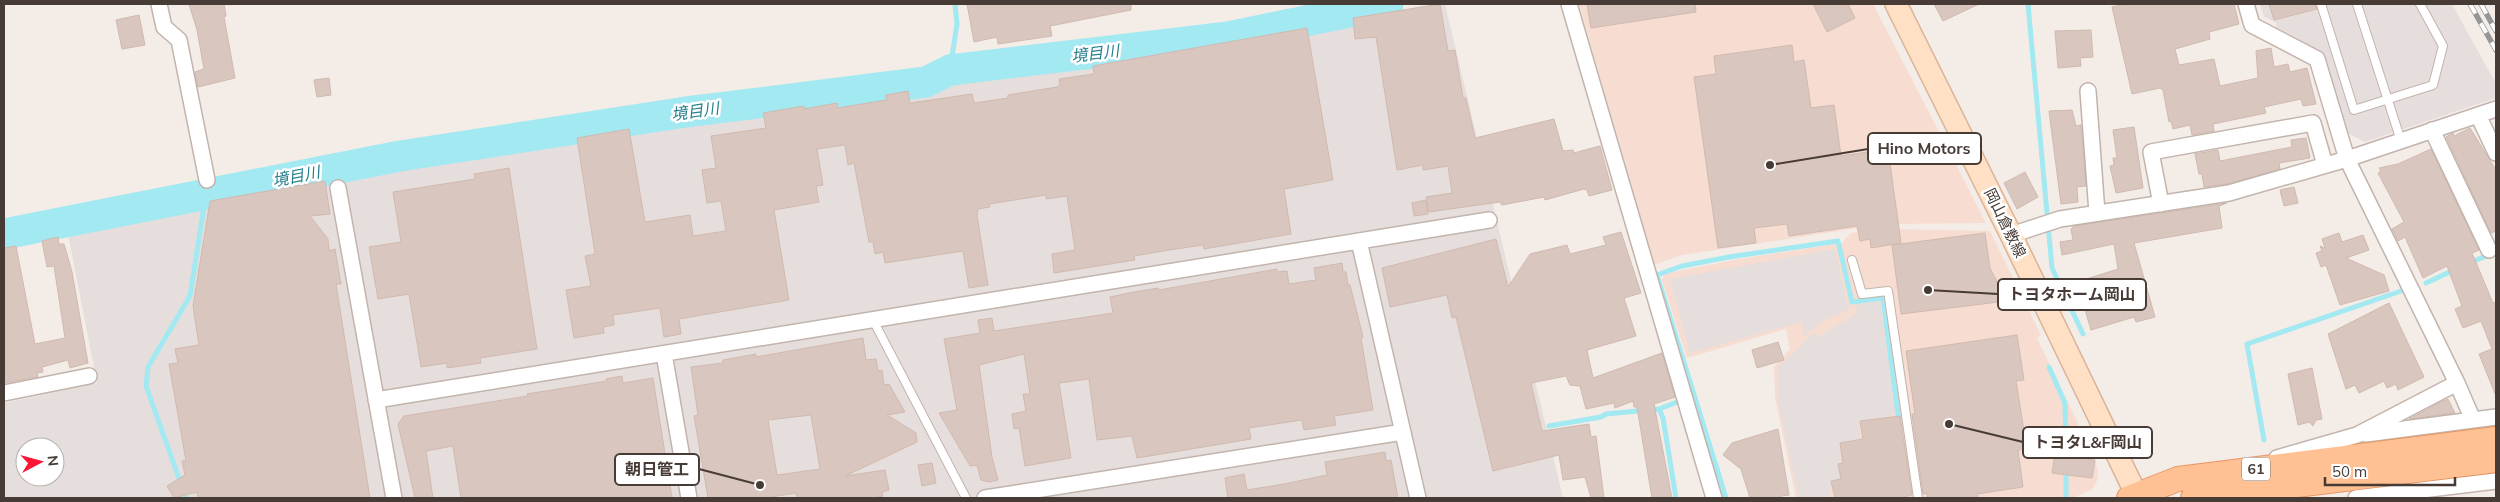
<svg xmlns="http://www.w3.org/2000/svg" width="2500" height="502" viewBox="0 0 2500 502" font-family="Mulish,'Noto Sans JP',sans-serif">
<style>
.commercial{fill:#f6dcd1}
.industrial{fill:#e6dedc;fill-rule:evenodd}
.lines{fill:none;stroke-linecap:round;stroke-linejoin:round}
.stream{stroke:#a2e9f2;stroke-width:5}
.river{stroke:#a2e9f2;stroke-width:31}
.building{fill:#d9c7bf;stroke:#d0b9af;fill-rule:evenodd}
.service-casing{stroke:#c2b4ac;stroke-width:10}
.minor-casing{stroke:#c2b4ac;stroke-width:18}
.secondary-casing{stroke:#d8b398;stroke-width:24}
.primary-casing{stroke:#e69763;stroke-width:26}
.service{stroke:#fff;stroke-width:8}
.minor{stroke:#fff;stroke-width:15}
.secondary{stroke:#ffe0c5;stroke-width:21}
.primary{stroke:#ffc194;stroke-width:24}
.rail-casing{stroke:#969696;stroke-width:5.5}
.rail{stroke:#fff;stroke-width:4;stroke-dasharray:11;stroke-linecap:butt}
.labels{text-anchor:middle;stroke-width:5;stroke-linejoin:round;paint-order:stroke}
.shield{fill:#fff;stroke:#7e7672;stroke-width:1}
.shield-label{font-size:14px;font-weight:bold;fill:#473b36}
.street-label{font-size:15px;fill:#473b36;stroke:#fff}
.water-label{font-size:16px;font-style:italic;fill:#257f8c;stroke:#fff}
.leader{fill:none;stroke:#473b36;stroke-width:2}
.callout-dot{fill:#473b36;stroke:#fff;stroke-width:2}
.callout{fill:#fff;stroke:#473b36;stroke-width:2}
.callout-label{font-size:16px;text-anchor:middle;font-weight:bold;fill:#473b36}
</style>
<rect width="100%" height="100%" fill="#f4ece7"/>
<path class="commercial" d="M1579,4H1873L1986,223L1884,224L1682,255L1654,265Z
M1884,229L1990,231L2041,335L2037,338L2094,457L2098,471L2097,481L2092,489L2073,498H1796L1775,397L1774,367L1790,349L1786,329L1687,358L1662,280L1664,274L1739,259L1842,243L1851,233Z"/>
<path class="industrial" d="M1445,4L1563,498H4V403L97,383L67,229L352,174L677,120L935,88L941,82L958,78L1112,62ZM25,447H55V477H25Z
M2260,4H2452L2496,84V98L2365,142L2345,132L2323,53L2276,27V23L2264,17Z
M1835,249L1849,309L1821,322L1804,336L1802,322L1690,353L1670,279Z
M1881,301L1897,415L1858,421L1868,484L1830,489L1831,498H1799L1777,397L1778,367L1814,333L1818,337L1857,313L1856,305Z"/>
<g class="lines">
<path class="stream" d="M2028,4L2052,268L2083,334
M950,70L957,24L955,4
M2469,263L2496,252
M1652,269L1657,275L1726,498
M1657,275L1682,266L1729,257L1838,241L1852,302L1883,298L1899,421
M2426,283L2454,270
M2049,367L2065,403L2066,460
M1659,409L1663,418L1676,498
M1549,426L1601,417L1606,414L1659,409L1680,401
M2264,440L2247,344L2404,290
M2066,469V498
M186,498L146,386L148,367L190,296L206,194"/>
<path class="river" d="M4,234L400,156L686,112L926,82L950,70L1228,37L1388,4"/>
</g>
<path class="building" d="M189,4H224L226,16L224,17L235,78L198,87L195,72L204,69L197,30Z
M967,4H1131V10L1050,26L1052,36L998,44L997,37L974,42Z
M1440,4L1448,51L1455,50L1463,98H1466L1475,138L1554,119L1563,151L1573,150L1574,153L1600,146L1612,190L1589,196L1587,190L1584,189L1545,200L1544,197L1502,205L1500,202L1429,212L1426,197L1452,193L1448,166L1423,170V165L1397,170L1376,37L1355,39L1353,18Z
M1587,4H1695L1696,12L1591,28Z
M1813,4H1848L1855,18L1827,32Z
M1934,4H1979L1943,21Z
M2125,4H2234L2239,24L2209,32L2210,39L2175,49L2179,65L2214,59L2220,86L2258,78L2256,51L2271,48L2274,67L2288,64L2290,72L2307,68L2316,104L2303,106L2301,99L2264,107L2266,113L2213,124L2214,131L2192,135L2190,125L2173,129L2171,121L2169,122L2163,90L2160,88L2132,94L2112,7Z
M2269,4H2315L2317,9L2274,20Z
M139,15L145,45L122,49L116,20Z
M1307,28L1333,180L1284,189L1291,234L1204,249L1203,245L1169,250L1134,256L1135,260L1054,273L1052,254L1075,250L1067,196L1046,199V195L989,204L990,207L978,209L977,215L988,285L969,288L963,251L885,263L883,252L875,254L873,242H869L854,163L848,165L845,145L817,149L823,185L816,186L819,202L774,210L789,300L679,319L681,334L664,337L660,308L613,315L614,325L603,327L604,333L574,338L566,290L591,286L585,256L595,254L577,138L629,129L645,222L690,215L693,236L726,231L721,201L707,203L702,170L716,168L711,136L766,128L763,113L804,106V109L837,103V108L887,100L886,95L908,91L910,103L972,94L974,103L1008,98V95L1057,87L1060,85L1059,79L1094,74L1093,66Z
M2091,30L2093,57L2080,58L2081,66L2058,68L2055,31Z
M1792,45L1794,62L1804,60L1811,108L1834,105L1841,156L1888,149L1901,243L1871,248L1870,239L1860,241L1857,226L1789,236L1787,224L1754,228L1756,243L1718,248L1694,77L1716,74L1714,56Z
M329,78L331,95L317,97L314,80Z
M2072,110L2076,126L2081,125L2086,186L2077,187L2078,202L2061,204L2049,111Z
M2134,127L2143,188L2116,193L2110,166L2114,165L2113,158H2117L2113,130Z
M2470,128L2496,170V231L2491,233L2446,137L2453,133L2454,136Z
M2306,138L2310,158L2279,163L2280,169L2227,184L2204,187L2202,174H2199L2195,154L2218,150L2220,161L2292,147L2291,140Z
M2431,149L2479,250L2472,253L2493,303L2496,302V396L2479,354L2492,349L2481,321L2463,328L2455,309L2462,306L2447,266L2423,278L2405,237L2398,241L2392,229L2404,222L2378,173L2381,171L2379,168L2398,164Z
M509,168L537,349L480,358L481,363L447,368V363L421,367L409,294L378,299L369,247L401,242L393,192L475,179L474,174Z
M2025,172L2038,197L2017,209L2004,183Z
M325,181L330,214L310,216L328,239L329,251L335,249L341,284H336L370,498H198L197,492L174,498L167,486L185,475L182,461H186L169,364L178,363L175,349L199,345L193,306L210,201Z
M2294,187L2298,203L2284,206L2280,190Z
M1426,200L1428,214L1414,216L1412,203Z
M2227,203L2219,206L2222,228L2134,243L2155,317L2136,322L2134,317L2091,330L2077,282L2118,269L2114,244L2062,255L2060,242L2073,240L2071,229L2074,226Z
M1621,232L1641,293L1624,298L1636,336L1587,350L1593,378L1662,353L1675,397L1654,404L1672,498H1652L1637,407H1634L1633,401L1615,408L1614,403L1586,409L1580,386L1570,385L1566,376L1531,383L1542,431L1589,424L1591,437L1596,436L1604,498H1591L1585,477L1563,480L1559,455L1493,471L1456,317L1452,318L1447,295L1390,307L1382,268L1496,239L1508,287L1530,254L1567,245L1570,254L1606,245L1603,237Z
M1985,233L1990,268L2007,301L1901,314L1892,245Z
M2339,233L2342,242L2363,235L2369,250L2346,258L2384,275L2389,291L2340,305L2326,265L2321,267L2316,253L2322,251L2320,246L2325,248L2322,239Z
M58,237L59,244H64L72,272L88,363L70,368L68,360L42,367L43,372L37,373L38,377L4,383V248L16,246L35,344L65,338L54,266L47,267L42,241Z
M1342,263L1343,272H1346L1348,285H1350L1363,337L1361,338L1373,410L1334,416L1336,425L1304,430L1302,420L1249,428L1251,439L1137,458L1132,436L1097,440L1089,379L1059,383L1071,458L1025,466L1019,428L1014,429L1012,414L1026,411L1023,394H1030L1024,354L979,365L992,457L998,480L989,482L981,480L977,465L970,466L939,413L957,410L944,339L980,333L978,320L992,318L994,331L1113,313L1110,297L1129,293L1158,288L1159,290L1277,269V272L1287,271L1289,284L1316,280L1314,268Z
M2389,303L2424,377L2398,390L2396,384L2387,388L2384,381L2359,393L2355,385L2346,389L2328,334Z
M2017,335L2024,380L2016,381L2026,444L2021,445V450H2018L2023,487L1977,494L1978,498H1927V493L1923,494L1912,414H1915L1906,351Z
M863,338L866,360L876,359L878,371L882,370L884,385L889,384L905,412L887,415L916,433L917,442L845,476L885,470L889,490L882,492L883,496L870,498H797L796,493L765,498H708L694,416L698,415L691,367L723,363V360L756,354V357ZM811,415L820,469L777,475L768,420Z
M1778,342L1784,360L1757,368L1752,350Z
M2312,368L2322,419L2316,420L2313,426L2309,422L2298,425L2288,374Z
M622,376L623,383L653,378L672,498H461L453,446L426,451L433,498H415L398,424L404,416L528,396L527,394L607,381L606,379Z
M2448,399L2455,413L2409,419L2441,402Z
M1900,416L1912,495L1900,498H1835L1831,481L1841,479L1838,464L1843,463L1840,443L1863,439L1860,421Z
M1778,429L1789,495L1781,496V498H1750L1741,469L1723,455L1732,443Z
M1385,452L1386,461L1391,460L1398,498H1228L1225,478L1244,474L1247,490L1284,484L1327,475L1325,462Z
M2055,454L2095,460L2092,478L2052,473Z
M932,463L936,483L922,486L918,465Z"/>
<g class="lines">
<defs>
<path id="service" d="M2321,4L2354,110L2433,85L2443,46L2420,4
M2357,4L2401,141
M1852,260L1862,294L1888,291L1918,498
M873,320L966,498"/>
<path id="minor" d="M159,4L164,27L179,40L207,180
M1569,4L1714,498
M2246,4L2252,25L2317,59L2347,159L2457,383L2473,420
M2088,91L2097,213
M2478,115L2496,153
M2432,130L2489,250
M338,188L394,498
M2161,204L2151,152L2313,123L2325,165
M2011,235L2060,219L2229,193L2347,159L2496,109
M1359,241L1418,498
M664,354L689,498
M4,393L89,376
M376,400L1489,220
M2366,434L2496,417
M2277,458L2357,435L2457,383
M985,498L1403,432
M2356,498L2496,481"/>
<path id="secondary" d="M1896,4L2011,235L2138,498"/>
<path id="primary" d="M2129,498L2178,479L2496,439
M2193,498L2496,460"/>
</defs>
<use href="#service" class="service-casing"/>
<use href="#minor" class="minor-casing"/>
<use href="#secondary" class="secondary-casing"/>
<use href="#primary" class="primary-casing"/>
<use href="#service" class="service"/>
<use href="#minor" class="minor"/>
<use href="#secondary" class="secondary"/>
<use href="#primary" class="primary"/>
<defs>
<path id="rail" d="M2470,4L2496,50
M2481,4L2496,31"/>
</defs>
<use href="#rail" class="rail-casing"/>
<use href="#rail" class="rail"/>
</g>
<g class="labels">
<rect class="shield" x="2242" y="457.5" width="28" height="23" rx="4"/>
<g class="shield-label">
<text x="2256" y="474">61</text>
</g>
<g class="street-label">
<text transform="translate(2005 223) rotate(64)" y="5">岡山倉敷線</text>
</g>
<g class="water-label">
<text transform="translate(1095 53) rotate(-7)" y="6">境目川</text>
<text transform="translate(695 111) rotate(-8)" y="6">境目川</text>
<text transform="translate(296 176) rotate(-11)" y="6">境目川</text>
</g>
</g>
<path class="leader" d="M1770 165L1868 149M1928 290L1998 294M1949 424L2023 442M760 485L699 469"/>
<g class="callout-dot">
<circle cx="1770" cy="165" r="5"/>
<circle cx="1928" cy="290" r="5"/>
<circle cx="1949" cy="424" r="5"/>
<circle cx="760" cy="485" r="5"/>
</g>
<g class="callout">
<rect x="1868" y="133" width="113" height="31" rx="5"/>
<rect x="1998" y="279" width="148" height="31" rx="5"/>
<rect x="2023" y="427" width="129" height="31" rx="5"/>
<rect x="615" y="454" width="84" height="31" rx="5"/>
</g>
<g class="callout-label">
<text x="1924" y="154">Hino Motors</text>
<text x="2072" y="300">トヨタホーム岡山</text>
<text x="2088" y="448">トヨタL&amp;F岡山</text>
<text x="657" y="475">朝日管工</text>
</g>
<rect width="2500" height="502" fill="none" stroke="#473b36" stroke-width="10"/>
<g transform="translate(40 462) rotate(84)"><circle r="24" fill="#ffffff" stroke="#b5b1af"/>
<path d="M0-4L9 19L0 12L-9 19Z" fill="#fe1437"/>
<text y="-8" font-size="14" font-weight="bold" text-anchor="middle" fill="#473b36">N</text>
</g>
<path d="M2325 477v8h130v-8" fill="none" stroke="#473b36" stroke-width="2.5"/>
<text x="2332" y="477" font-size="15" fill="#473b36" stroke="#ffffff" stroke-width="4" paint-order="stroke">50 m</text>
</svg>
